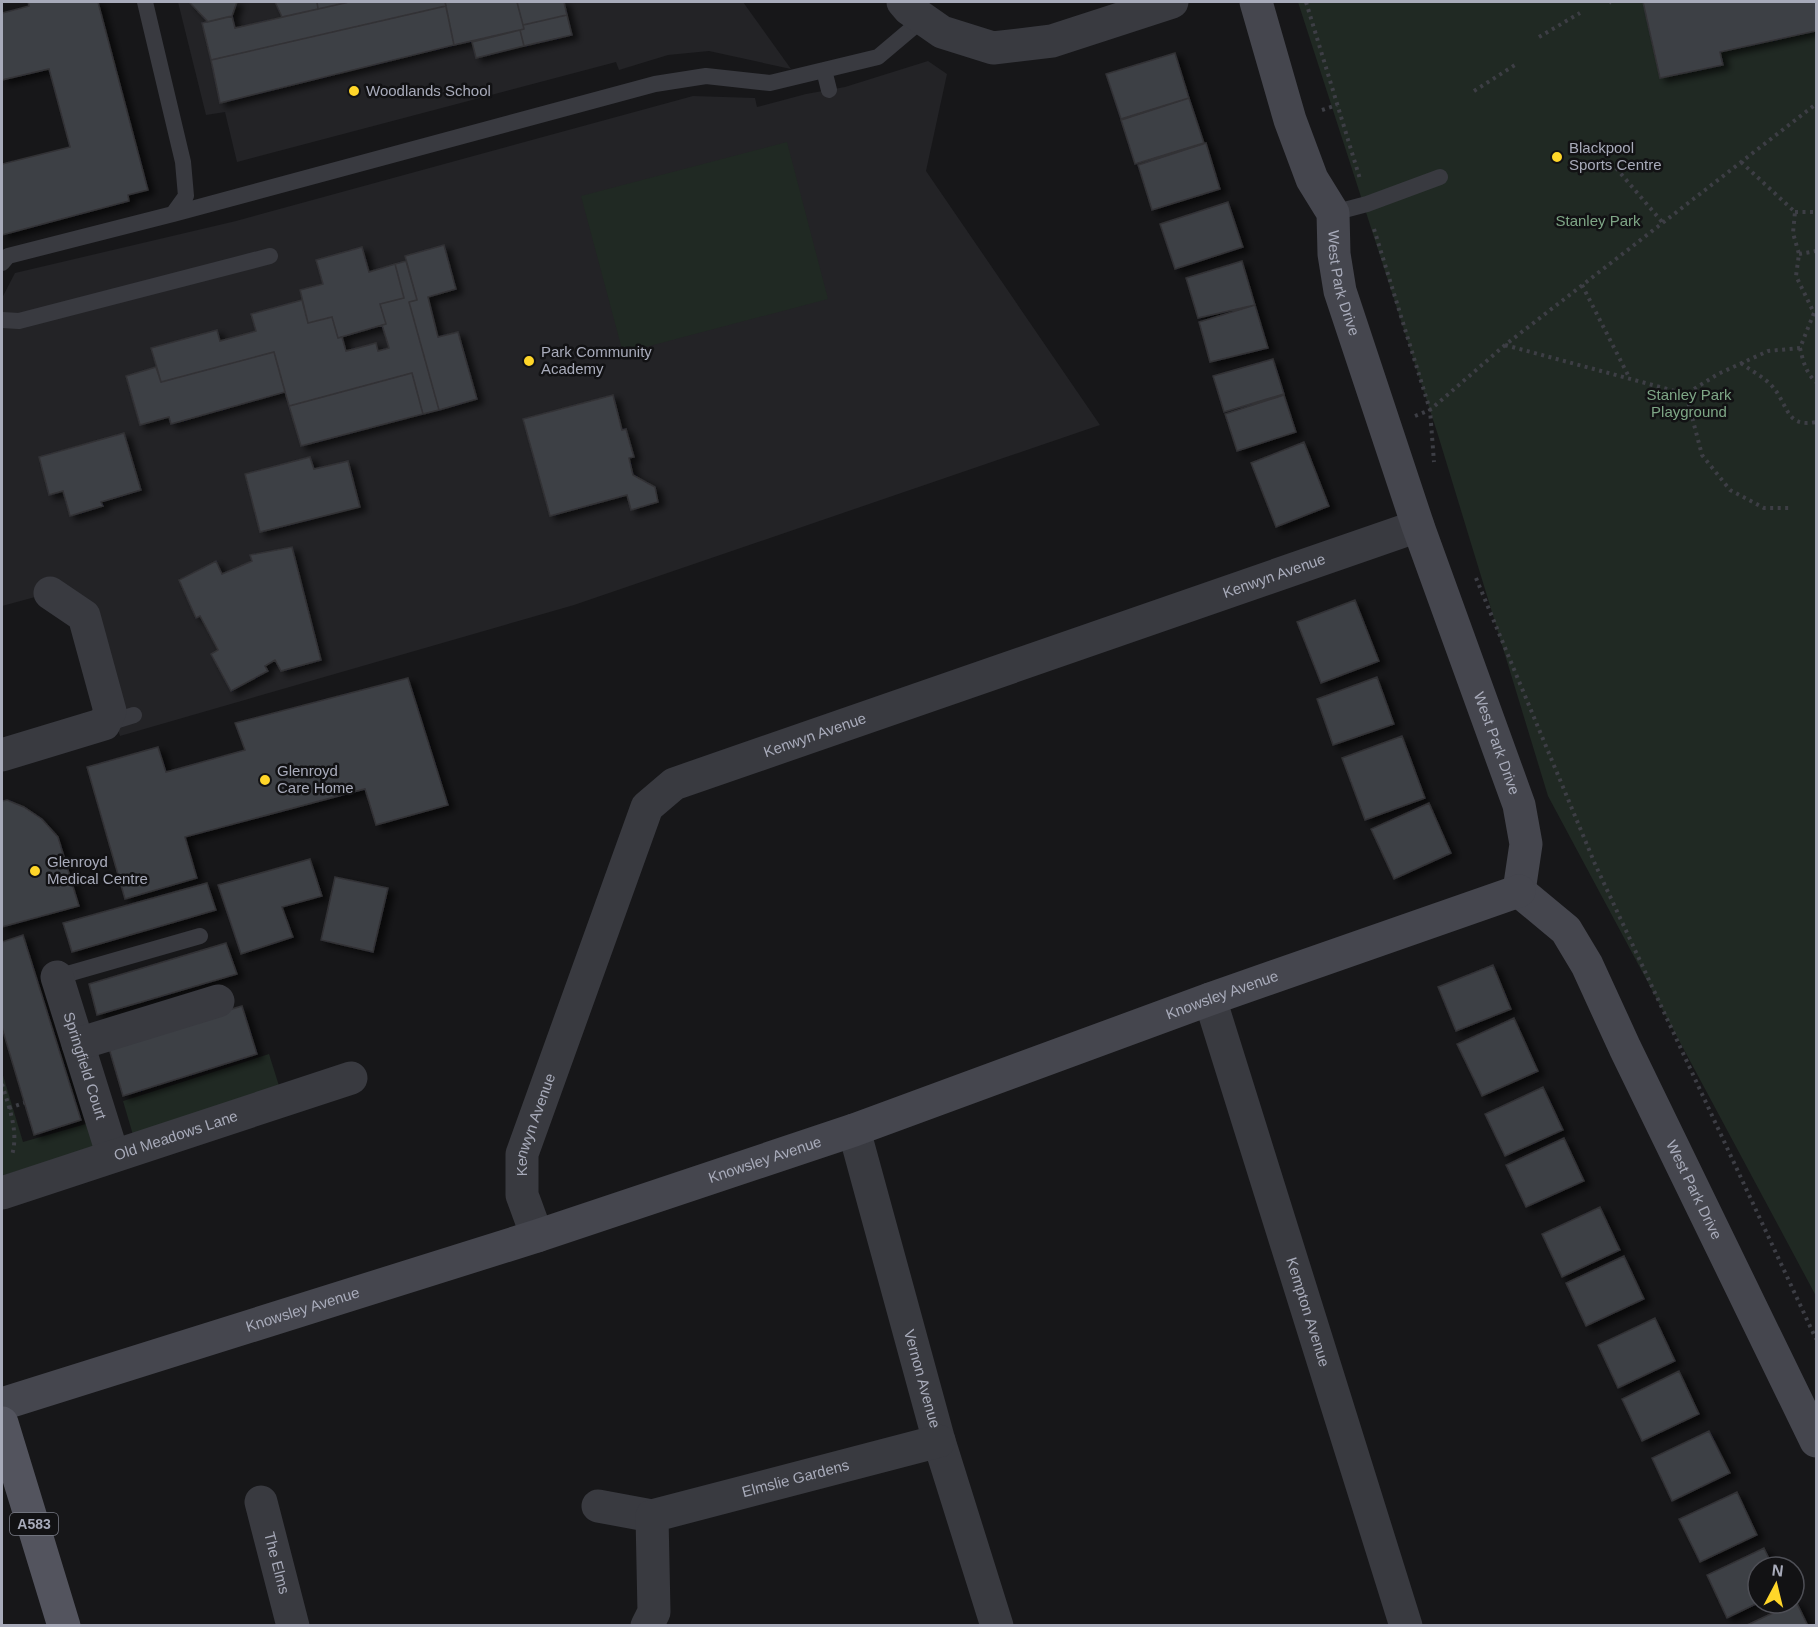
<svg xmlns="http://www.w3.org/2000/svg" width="1818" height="1627" viewBox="0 0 1818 1627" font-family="Arial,sans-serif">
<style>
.built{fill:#232326}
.green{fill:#202923}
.building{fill:#3e3f44;stroke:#313135;stroke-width:1.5;filter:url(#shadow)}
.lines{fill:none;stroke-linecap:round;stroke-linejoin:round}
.path{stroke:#3d3e45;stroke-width:4;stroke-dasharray:3 4.5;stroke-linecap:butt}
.lane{stroke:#393a40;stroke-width:16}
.street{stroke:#393a40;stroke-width:33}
.secondary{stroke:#45464e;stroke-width:33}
.primary{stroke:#53545e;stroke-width:33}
.poi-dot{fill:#ffd629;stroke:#121214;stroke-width:2}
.labels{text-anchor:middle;stroke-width:5;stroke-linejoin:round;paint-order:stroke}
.shield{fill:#121214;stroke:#7b7d88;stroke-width:1.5}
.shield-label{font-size:14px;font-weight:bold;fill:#a8abba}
.poi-label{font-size:15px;fill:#a8abba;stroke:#121214;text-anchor:start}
.park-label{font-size:15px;fill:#7ea686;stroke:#121214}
.street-label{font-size:15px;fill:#a8abba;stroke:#121214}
</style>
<defs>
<filter id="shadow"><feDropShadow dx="6" dy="4" stdDeviation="3" flood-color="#0009"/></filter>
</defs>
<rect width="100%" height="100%" fill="#171719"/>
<path class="built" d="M178,2H743L791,69L709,51L668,55L619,70L616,62L237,162L225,112L206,115Z
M928,61L947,74L926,171L1100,425L574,605L120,736L94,656L50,593L2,606V298L15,273L236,221L693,96L755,98L757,107L806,94L845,87Z"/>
<path class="green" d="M1298,2H1816V1296L1548,796L1438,435Z
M787,142L828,299L623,353L581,196Z
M269,1054L280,1089L133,1135L123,1101Z
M2,1072L23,1142L89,1123L96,1146L2,1176Z"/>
<path class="building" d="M28,2H98L148,190L128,195L129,201L2,235V164L70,147L49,69L2,80V13L29,6Z
M190,2H237L232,16L208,22L190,3Z
M275,2H317L318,9L282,17Z
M317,2H349L318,9Z
M349,2H445L446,6L211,60L202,23L232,16L235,28Z
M445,2H517L524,29L454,45Z
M517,2H564L567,15L523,25Z
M1643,2H1816V31L1720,52L1723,65L1660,78Z
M446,6L454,45L220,103L211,60Z
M567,15L572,35L524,46L520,30L524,29L523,25Z
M520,30L524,46L476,58L472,42Z
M1175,53L1189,98L1121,119L1106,74Z
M1189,98L1204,143L1135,164L1121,120Z
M1206,143L1220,189L1152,210L1138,165Z
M1228,202L1243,247L1175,269L1160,224Z
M444,245L456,289L428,297L438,337L458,332L477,399L439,410L409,302L417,300L405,256Z
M362,247L369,272L395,264L404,298L380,304L386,324L338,338L332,317L308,323L300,290L323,284L316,260Z
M406,261L417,300L409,302L439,410L423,414L412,373L289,406L274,352L161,382L151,348L217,330L220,341L256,331L251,314L302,300L308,323L332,317L338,338L342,337L346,351L376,343L378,351L389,348L382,325L386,324L380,304L404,298L395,264Z
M1242,261L1255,305L1198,318L1186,278Z
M1255,305L1268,348L1210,362L1199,322Z
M274,352L285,392L171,424L169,417L140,425L126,376L156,367L161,382Z
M1273,359L1284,394L1224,412L1213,376Z
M412,373L423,414L301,446L289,406Z
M613,395L622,430L626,429L634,457L629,458L633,475L655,487L658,502L631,510L627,495L550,516L523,419Z
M1284,395L1296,432L1237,451L1225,414Z
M124,433L141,490L101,502L103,506L70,516L63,491L49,495L39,457Z
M1304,442L1329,506L1276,527L1251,463Z
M310,457L314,469L348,461L360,507L260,532L245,474Z
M292,547L321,660L281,671L275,660L265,666L268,671L231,691L211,654L218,650L200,616L196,618L179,580L216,561L222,574L252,561L250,555Z
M1355,600L1379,661L1321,683L1297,622Z
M1377,677L1394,724L1333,745L1317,699Z
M408,678L448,805L376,825L365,789L185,837L197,878L125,899L87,767L158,747L166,772L245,750L235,723Z
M1402,736L1425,798L1365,820L1342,758Z
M7,800L24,807L42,819L58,837L79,906L2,927V801Z
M1429,803L1451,853L1394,879L1371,829Z
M310,859L322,896L282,907L293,937L241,954L218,885Z
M335,877L388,888L373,952L321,940Z
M207,883L216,910L72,952L63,923Z
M23,935L81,1120L34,1135L2,1028V942Z
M226,943L237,974L97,1015L89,984Z
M1493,965L1511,1009L1456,1031L1438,987Z
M242,1006L257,1054L123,1096L108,1045Z
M1514,1018L1538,1071L1482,1096L1457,1044Z
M1543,1087L1563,1130L1505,1156L1485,1114Z
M1564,1138L1584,1181L1526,1207L1506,1165Z
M1600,1207L1620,1250L1562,1277L1542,1234Z
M1624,1256L1644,1299L1586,1326L1566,1283Z
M1655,1318L1675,1361L1618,1388L1598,1345Z
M1679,1371L1699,1414L1642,1441L1622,1399Z
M1709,1431L1730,1473L1672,1501L1652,1458Z
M1737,1492L1757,1535L1700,1562L1679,1519Z
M1764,1548L1773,1567H1758V1603L1727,1618L1707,1575Z
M1796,1601L1808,1626H1745L1794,1603Z"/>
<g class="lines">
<path class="path" d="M1306,2L1360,179
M1609,3L1610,2
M1539,37L1580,13
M1474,91L1515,65
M1322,110L1337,105
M1741,162L1795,212L1793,233L1799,254L1796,276L1814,313L1800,348L1768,351L1718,374L1686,394L1702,455L1730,490L1764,508H1792
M1616,168L1663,223
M1795,212H1816
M1374,229L1430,410L1434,462
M1799,254L1816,251
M1582,285L1629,377
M1505,345L1686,394
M1800,348C1803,361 1806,373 1816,382
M1741,363C1751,371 1764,377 1772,386C1789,405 1785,428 1816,422
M1415,416L1430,410L1505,345L1816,104
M1476,578L1595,864L1816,1339
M2,1084C9,1108 19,1131 12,1155
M9,1108L24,1103"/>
<path class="lane" d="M824,70L829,90
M1333,213L1367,204L1440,177
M173,214L655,84L706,76L770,83L878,57L923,19
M2,263L8,256L173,214L186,196L183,162L145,2
M2,320L19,321L270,256
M105,724L134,715
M57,977L200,936"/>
<g class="street">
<path d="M903,2L909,9L942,32L993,48L1052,41L1172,2"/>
<path d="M2,755L104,724L110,711L84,616L50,593"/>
<path id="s1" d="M57,977L113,1156"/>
<path id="s2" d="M1210,999L1406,1626"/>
<path d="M78,1044L218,1001"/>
<path id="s3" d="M854,1130L939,1441L997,1626"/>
<path id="s4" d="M2,1193L351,1078"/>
<path id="s5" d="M537,1236L522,1195V1154L647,807L674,784L1418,526"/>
<path id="s6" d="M261,1502L293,1626"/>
<path d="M598,1506L652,1516"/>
<path id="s7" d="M647,1626L654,1612L652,1516L939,1441"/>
</g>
<g class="secondary">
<path id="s8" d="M1256,2L1290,120L1312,179L1333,213L1334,254L1340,291L1418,526L1519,805L1526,844L1519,891"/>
<path id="s9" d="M1519,891L1566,930L1587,965L1625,1048L1816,1441"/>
<path id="s10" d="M2,1404L537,1236L854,1130L1210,999L1519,891"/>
</g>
<path class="primary" d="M2,1423L64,1626"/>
</g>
<g class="poi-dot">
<circle cx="354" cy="91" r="6"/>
<circle cx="1557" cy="157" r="6"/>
<circle cx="529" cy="361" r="6"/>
<circle cx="265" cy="780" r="6"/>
<circle cx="35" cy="871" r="6"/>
</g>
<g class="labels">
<rect class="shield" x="10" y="1513" width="48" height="22" rx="4.5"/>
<g class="shield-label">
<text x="34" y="1529">A583</text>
</g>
<g class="poi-label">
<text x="366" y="96">Woodlands School</text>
<text x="1569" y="153">Blackpool<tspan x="1569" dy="17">Sports Centre</tspan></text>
<text x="541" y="357">Park Community<tspan x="541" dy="17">Academy</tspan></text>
<text x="277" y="776">Glenroyd<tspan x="277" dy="17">Care Home</tspan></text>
<text x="47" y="867">Glenroyd<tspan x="47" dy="17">Medical Centre</tspan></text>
</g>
<g class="park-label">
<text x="1598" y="226">Stanley Park</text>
<text x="1689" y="400">Stanley Park<tspan x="1689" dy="17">Playground</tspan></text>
</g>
<g class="street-label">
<text dy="5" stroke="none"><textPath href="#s8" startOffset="297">West Park Drive</textPath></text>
<text dy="5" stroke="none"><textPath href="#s5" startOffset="1124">Kenwyn Avenue</textPath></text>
<text dy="5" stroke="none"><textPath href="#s5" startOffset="638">Kenwyn Avenue</textPath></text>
<text dy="5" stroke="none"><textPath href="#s8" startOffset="783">West Park Drive</textPath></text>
<text dy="5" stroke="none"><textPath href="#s10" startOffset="1287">Knowsley Avenue</textPath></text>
<text dy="5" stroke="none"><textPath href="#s1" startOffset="93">Springfield Court</textPath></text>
<text dy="5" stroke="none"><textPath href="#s5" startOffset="116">Kenwyn Avenue</textPath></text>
<text dy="5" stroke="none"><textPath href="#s4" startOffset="183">Old Meadows Lane</textPath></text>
<text dy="5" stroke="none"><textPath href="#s10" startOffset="801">Knowsley Avenue</textPath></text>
<text dy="5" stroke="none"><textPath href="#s9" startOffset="351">West Park Drive</textPath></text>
<text dy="5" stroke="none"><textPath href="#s10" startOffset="315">Knowsley Avenue</textPath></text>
<text dy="5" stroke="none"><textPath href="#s2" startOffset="328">Kempton Avenue</textPath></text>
<text dy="5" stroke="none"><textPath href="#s3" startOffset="258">Vernon Avenue</textPath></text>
<text dy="5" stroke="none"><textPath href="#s7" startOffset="260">Elmslie Gardens</textPath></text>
<text dy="5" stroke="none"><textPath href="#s6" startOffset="63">The Elms</textPath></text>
</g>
</g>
<rect width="1818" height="1627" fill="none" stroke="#a8abba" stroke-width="6"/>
<g transform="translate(1776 1585) rotate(7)"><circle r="28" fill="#121214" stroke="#4e4f56" stroke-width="1.5"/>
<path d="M0-4.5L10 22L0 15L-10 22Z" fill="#ffd629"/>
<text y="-9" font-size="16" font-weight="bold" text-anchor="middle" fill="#a8abba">N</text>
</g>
</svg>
